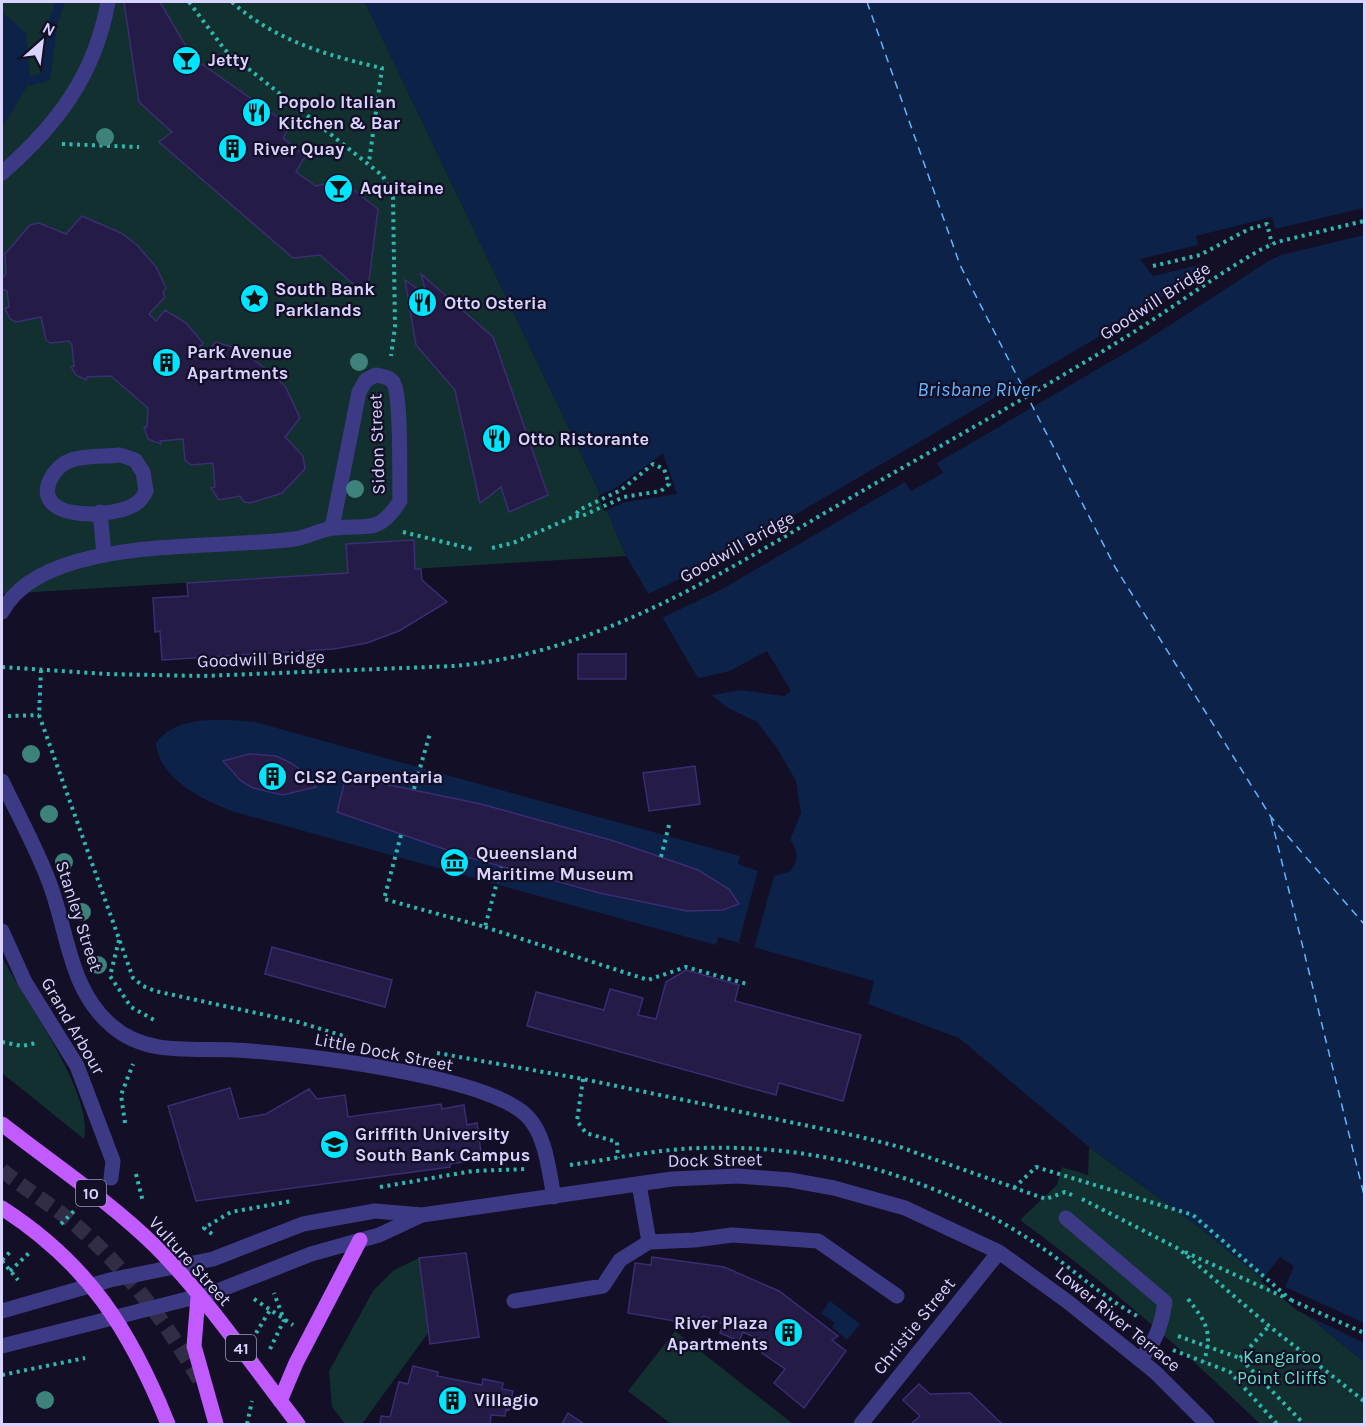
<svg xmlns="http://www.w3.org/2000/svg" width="1366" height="1426" viewBox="0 0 1366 1426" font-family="Karla,sans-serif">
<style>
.green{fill:#12302f}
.water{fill:#0c2248;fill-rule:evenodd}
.pier{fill:#130f26}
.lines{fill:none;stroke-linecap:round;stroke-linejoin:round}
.stream{stroke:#0c2248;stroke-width:9}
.ferry{stroke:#62b6ff;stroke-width:1.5;stroke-dasharray:8 6;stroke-linecap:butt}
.building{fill:#241b47;stroke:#3b2d73;stroke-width:1.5}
.minor-tunnel{stroke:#312d47;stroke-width:15;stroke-dasharray:15 8;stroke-linecap:butt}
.path{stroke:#2fb8b0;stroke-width:4;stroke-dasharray:3 4.5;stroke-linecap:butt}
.minor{stroke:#3d3a85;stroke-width:15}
.major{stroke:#c25bff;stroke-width:15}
.tree{fill:#3d827b}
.labels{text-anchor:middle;stroke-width:4.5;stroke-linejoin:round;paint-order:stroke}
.shield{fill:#130f26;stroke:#9e99be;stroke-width:1.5}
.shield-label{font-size:16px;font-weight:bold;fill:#d9d4ff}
.poi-label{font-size:18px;font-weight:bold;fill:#d9d4ff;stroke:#130f26;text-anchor:start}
.street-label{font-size:18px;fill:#d9d4ff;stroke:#130f26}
.park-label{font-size:18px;fill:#5fe0c0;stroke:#130f26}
.water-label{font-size:20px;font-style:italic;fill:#62b6ff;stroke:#130f26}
</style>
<rect width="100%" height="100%" fill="#130f26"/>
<path class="green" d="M2,2H365L598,489L626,556L2,594Z
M2,957C24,1000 94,1093 84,1139L2,1073Z
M1089,1147L1199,1227L1364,1362V1424H1260C1185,1351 1105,1282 1020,1220L1057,1185L1062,1167L1088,1175Z
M419,1258L428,1333L362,1424H345L332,1407L329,1371L373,1291L394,1270Z
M675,1331L793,1424H671L628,1391Z"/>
<path class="water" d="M365,2H1364V1362L1199,1227L1089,1147L959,1038L868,1004L874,981L718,937L716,945L231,811C202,799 159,779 156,743C177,714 223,719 255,722L740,856L738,864L773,876L789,872C799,862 799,851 790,840L801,813L796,781L777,748L757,722L728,708L705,690L626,556L598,489ZM249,754C275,753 302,765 316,787C279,801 247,793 223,761ZM346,776L481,804L614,841L698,870L729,889L739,903C686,936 402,836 337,812Z
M2,12L26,33L30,81L2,128Z
M830,1301L860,1324L847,1340L832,1327L835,1323L821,1313Z"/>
<path class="pier" d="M1364,208V235L1281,255L1267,262L1144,342L937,463L943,473L911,491L905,482L724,588L660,619L646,595L711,564L1129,319L1204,269L1203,264L1153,276L1140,259L1198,245L1196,236L1272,217L1275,229Z
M663,453L677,494L626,502L604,511L598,496L617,487Z
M767,651L791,691L784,696L741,690L707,696L695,679L730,671Z
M758,870L774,876L754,948L739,942Z
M1280,1257L1294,1266L1285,1287L1364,1323V1343L1298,1311L1261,1281Z"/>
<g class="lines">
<path class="stream" d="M30,81L46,77L53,23L60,2"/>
<path class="ferry" d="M867,2L960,265L1115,567L1271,817L1364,924
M1271,818L1364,1195"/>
</g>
<path class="building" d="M124,2H160L192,57L290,126L283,138L305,156L296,172L316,186L341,180L378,209L367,296L320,255L293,258L159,142L172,132L139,102Z
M82,216L121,233L137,245L156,267L166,288L163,292L165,297L149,314L156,321L165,310L186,323L203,343L194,354L200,359L216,342L232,347L250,356L285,386L300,418L285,437L303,456L305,469L282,493L250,503L244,502L240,496L219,500L211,488L215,487L213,463L191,465L185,460L183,439L160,441L161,444L148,439L144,427H147L148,408L111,376L87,377L86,380L76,375L71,367L74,366L72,345L69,341L50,343L46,340L41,317L16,322L10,319L5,308L9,307L7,291L2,289V278L6,274L5,254L30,225L39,223L66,234Z
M421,274L493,337L548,495L509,512L501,487L480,503L455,390L416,345L405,280L427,296Z
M414,540L415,569H421L422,580L447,602L399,631L367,643L334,649L162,660L160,631L155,632L153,598L188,596L187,583L348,573L346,544Z
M578,654H626V679H578Z
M249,754L276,756L291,763L306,774L316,787L283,795L253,788L241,781L223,761Z
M695,766L700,804L649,811L643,773Z
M346,776L481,804L614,841L698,870L729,889L739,904L723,910L687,911L599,893L467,857L337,812Z
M272,947L392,980L385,1007L265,974Z
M686,970L739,985L735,1001L861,1035L843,1101L779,1083L776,1095L527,1026L536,992L604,1010L610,989L643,998L638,1015L656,1019L666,982Z
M230,1088L239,1119L266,1114L309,1089L317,1099L345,1095L348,1117L441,1104L442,1109L464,1105L467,1125L477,1123L482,1159L450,1164V1167L196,1201L168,1106Z
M466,1253L479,1337L430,1344L419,1258Z
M652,1257L724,1267L779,1291L838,1336L832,1340L846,1351L804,1408L774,1383L785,1369L762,1353L761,1340L743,1332L739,1341L720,1333L723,1324L704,1316L692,1324L628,1313L635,1263L651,1265Z
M413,1366L438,1372L437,1376L482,1385L483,1379L503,1383L502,1389L513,1391L509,1410L506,1409L505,1416L491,1415L490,1424H380L381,1416L390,1417L399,1382L408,1384Z
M919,1384L930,1394L970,1393L1002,1424H911L920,1416L903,1400Z
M568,1413L584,1424H562Z"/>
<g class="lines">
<path class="minor-tunnel" d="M2,1170C26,1190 54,1206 78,1227C128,1271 170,1327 202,1385"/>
<path class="path" d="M189,2L225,50L383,176L393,198L395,327L391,356
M232,2C274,40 328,56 382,68L369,162
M62,144L139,147
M1153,266L1200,255L1249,229L1267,224L1272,244
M403,532L472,549
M492,548L513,543L575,516H582L624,497L661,491L669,484L664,469L653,464L621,490L579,510L575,516
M2,667L105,674L203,676L454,666C595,654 721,574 840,504C939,446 1040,391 1137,330C1178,304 1218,274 1260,250L1277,242L1364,221
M41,670L39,715L133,978L143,986L155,991L298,1022L347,1037
M8,716L39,715
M414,789L430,733
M401,835L384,899L485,927L501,867
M661,857L669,825
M485,927L648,980L686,967L747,984
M119,940L110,976L131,1007L156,1021
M2,1042L22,1046L36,1043
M437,1053L583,1079L857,1136L900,1147L1046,1199L1065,1192L1072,1195
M583,1079L577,1121L586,1133L617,1142L618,1158
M125,1123L121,1095L133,1064
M570,1165C613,1159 658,1149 701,1148C819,1144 933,1176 1032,1241C1069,1265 1100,1296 1139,1317
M136,1174L143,1202
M380,1187L473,1171L527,1169
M1014,1188L1036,1167L1193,1215L1291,1300
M1082,1199L1179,1249L1269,1326L1364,1401
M61,1224L77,1208
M212,1234L204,1228L231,1212L292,1201
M1185,1252L1284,1297
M2,1260L10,1252
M2,1261L18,1280
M10,1271L29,1253
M254,1299L293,1325
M1188,1299C1206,1322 1213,1332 1204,1361
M1291,1300L1364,1333
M256,1333L270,1310
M1178,1336L1240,1358L1304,1424
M270,1349L284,1320L274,1293
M1173,1350L1230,1372L1277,1424
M1240,1358L1269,1326
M2,1375L85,1358
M247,1424L252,1401"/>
<path class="minor" d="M2,173C57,125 95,75 108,2
M120,455L135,460L143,472L146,491C144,495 141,500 138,502C121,518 31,524 50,480C54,472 61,464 69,461C84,455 104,457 120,455Z
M100,512L104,554
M2,612C43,534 217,550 295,539C308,537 321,529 334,528C369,524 378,535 400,501C399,480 402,395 393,382C389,377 382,376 376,375L366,380L359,392L332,528
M2,781C17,813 35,845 48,879C68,929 68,989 112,1026C147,1056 191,1048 234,1050C295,1053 486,1075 527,1116C546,1135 549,1172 554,1197
M2,931L25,982L77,1066L113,1161L111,1178
M639,1184L649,1242L695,1240L732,1235L818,1241L897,1296
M1066,1218L1165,1302C1161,1327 1156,1341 1140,1360
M514,1301L603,1286L620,1260L649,1242
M2,1311L110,1280L213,1259L303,1224L375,1211L422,1215L672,1179L738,1176L790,1180L834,1188L905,1208L999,1252L1068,1302L1155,1372L1207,1424
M2,1346L215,1292L311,1254L379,1235L422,1215
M861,1424L999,1252"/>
<path class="major" d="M2,1124C53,1164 109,1201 155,1246C208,1299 252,1365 298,1424
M2,1208C89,1264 130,1330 168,1424
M198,1297L194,1346L216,1424
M280,1401L296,1363L360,1240"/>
</g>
<g class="tree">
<circle cx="105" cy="137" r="9"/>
<circle cx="359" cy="362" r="9"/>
<circle cx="355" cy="489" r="9"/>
<circle cx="31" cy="754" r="9"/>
<circle cx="49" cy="814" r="9"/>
<circle cx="64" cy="862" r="9"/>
<circle cx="82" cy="912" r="9"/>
<circle cx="98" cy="965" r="9"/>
<circle cx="45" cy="1400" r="9"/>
</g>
<defs>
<symbol id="bar-disc" viewBox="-11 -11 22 22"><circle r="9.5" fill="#00e5ff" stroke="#130f26"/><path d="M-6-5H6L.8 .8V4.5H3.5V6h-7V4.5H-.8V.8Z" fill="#111"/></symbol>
<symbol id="restaurant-disc" viewBox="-11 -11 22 22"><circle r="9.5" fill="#00e5ff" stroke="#130f26"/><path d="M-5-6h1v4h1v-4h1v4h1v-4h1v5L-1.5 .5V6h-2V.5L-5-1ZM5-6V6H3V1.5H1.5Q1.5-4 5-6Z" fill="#111"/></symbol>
<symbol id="building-disc" viewBox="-11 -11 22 22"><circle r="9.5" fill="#00e5ff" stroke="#130f26"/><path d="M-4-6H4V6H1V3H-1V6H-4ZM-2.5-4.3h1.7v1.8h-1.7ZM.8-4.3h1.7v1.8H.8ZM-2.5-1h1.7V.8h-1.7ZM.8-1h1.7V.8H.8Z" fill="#111"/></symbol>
<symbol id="sight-disc" viewBox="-11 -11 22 22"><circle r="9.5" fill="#00e5ff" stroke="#130f26"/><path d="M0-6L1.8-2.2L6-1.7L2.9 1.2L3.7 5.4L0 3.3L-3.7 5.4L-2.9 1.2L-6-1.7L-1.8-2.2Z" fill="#111"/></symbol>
<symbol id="museum-disc" viewBox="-11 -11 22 22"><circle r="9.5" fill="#00e5ff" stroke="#130f26"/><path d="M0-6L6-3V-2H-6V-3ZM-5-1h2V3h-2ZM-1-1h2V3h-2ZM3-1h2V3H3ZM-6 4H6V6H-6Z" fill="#111"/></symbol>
<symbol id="university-disc" viewBox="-11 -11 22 22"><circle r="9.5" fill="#00e5ff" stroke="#130f26"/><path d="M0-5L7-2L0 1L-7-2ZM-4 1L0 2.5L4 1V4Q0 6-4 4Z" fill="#111"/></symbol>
</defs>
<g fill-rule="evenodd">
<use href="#bar-disc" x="170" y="44" width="33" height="33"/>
<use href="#restaurant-disc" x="240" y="96" width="33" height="33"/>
<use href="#building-disc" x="216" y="132" width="33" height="33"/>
<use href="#bar-disc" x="322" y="172" width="33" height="33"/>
<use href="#sight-disc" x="238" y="282" width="33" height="33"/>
<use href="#restaurant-disc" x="406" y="286" width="33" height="33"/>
<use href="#building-disc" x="150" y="346" width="33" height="33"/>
<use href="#restaurant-disc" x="480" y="422" width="33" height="33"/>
<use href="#building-disc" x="256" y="760" width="33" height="33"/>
<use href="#museum-disc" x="438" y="846" width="33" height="33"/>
<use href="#university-disc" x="318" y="1128" width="33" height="33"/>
<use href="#building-disc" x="772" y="1316" width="33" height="33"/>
<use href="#building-disc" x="436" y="1384" width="33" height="33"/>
</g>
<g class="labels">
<g class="shield">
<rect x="76" y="1180" width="30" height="26" rx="4.5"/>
<rect x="226" y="1335" width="30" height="26" rx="4.5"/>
</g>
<g class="shield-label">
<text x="91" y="1199">10</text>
<text x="241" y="1354">41</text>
</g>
<g class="poi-label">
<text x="208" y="66">Jetty</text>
<text x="278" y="108">Popolo Italian<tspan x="278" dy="21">Kitchen &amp; Bar</tspan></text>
<text x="253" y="155">River Quay</text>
<text x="360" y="194">Aquitaine</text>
<text x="275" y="295">South Bank<tspan x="275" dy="21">Parklands</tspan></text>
<text x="444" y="309">Otto Osteria</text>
<text x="187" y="358">Park Avenue<tspan x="187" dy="21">Apartments</tspan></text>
<text x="518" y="445">Otto Ristorante</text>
<text x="294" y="783">CLS2 Carpentaria</text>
<text x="476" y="859">Queensland<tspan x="476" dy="21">Maritime Museum</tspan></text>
<text x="355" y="1140">Griffith University<tspan x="355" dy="21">South Bank Campus</tspan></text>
<text x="768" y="1329" text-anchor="end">River Plaza<tspan x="768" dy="21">Apartments</tspan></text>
<text x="474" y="1406">Villagio</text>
</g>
<g class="street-label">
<text transform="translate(1155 301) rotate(-33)" y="6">Goodwill Bridge</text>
<text transform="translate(377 444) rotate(-92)" y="6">Sidon Street</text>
<text transform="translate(737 547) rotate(-29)" y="6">Goodwill Bridge</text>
<text transform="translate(261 659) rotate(-2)" y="6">Goodwill Bridge</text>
<text transform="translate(79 916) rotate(72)" y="6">Stanley Street</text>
<text transform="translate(73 1026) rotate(60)" y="6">Grand Arbour</text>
<text transform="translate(384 1052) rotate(11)" y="6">Little Dock Street</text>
<text transform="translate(715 1160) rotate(-1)" y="6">Dock Street</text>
<text transform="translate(190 1261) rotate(48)" y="6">Vulture Street</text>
<text transform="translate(1118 1319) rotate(39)" y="6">Lower River Terrace</text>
<text transform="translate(914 1326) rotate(-51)" y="6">Christie Street</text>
</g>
<g class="park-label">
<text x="1282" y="1363">Kangaroo<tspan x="1282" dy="21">Point Cliffs</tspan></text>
</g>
<g class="water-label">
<text x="977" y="396">Brisbane River</text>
</g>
</g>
<rect width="1366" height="1426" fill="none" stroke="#d9d4ff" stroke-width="6"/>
<g transform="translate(42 42) rotate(28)" stroke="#130f26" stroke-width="4.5" paint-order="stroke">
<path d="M0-4.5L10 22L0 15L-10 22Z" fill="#d9d4ff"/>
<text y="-9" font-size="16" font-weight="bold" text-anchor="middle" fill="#d9d4ff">N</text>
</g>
</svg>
